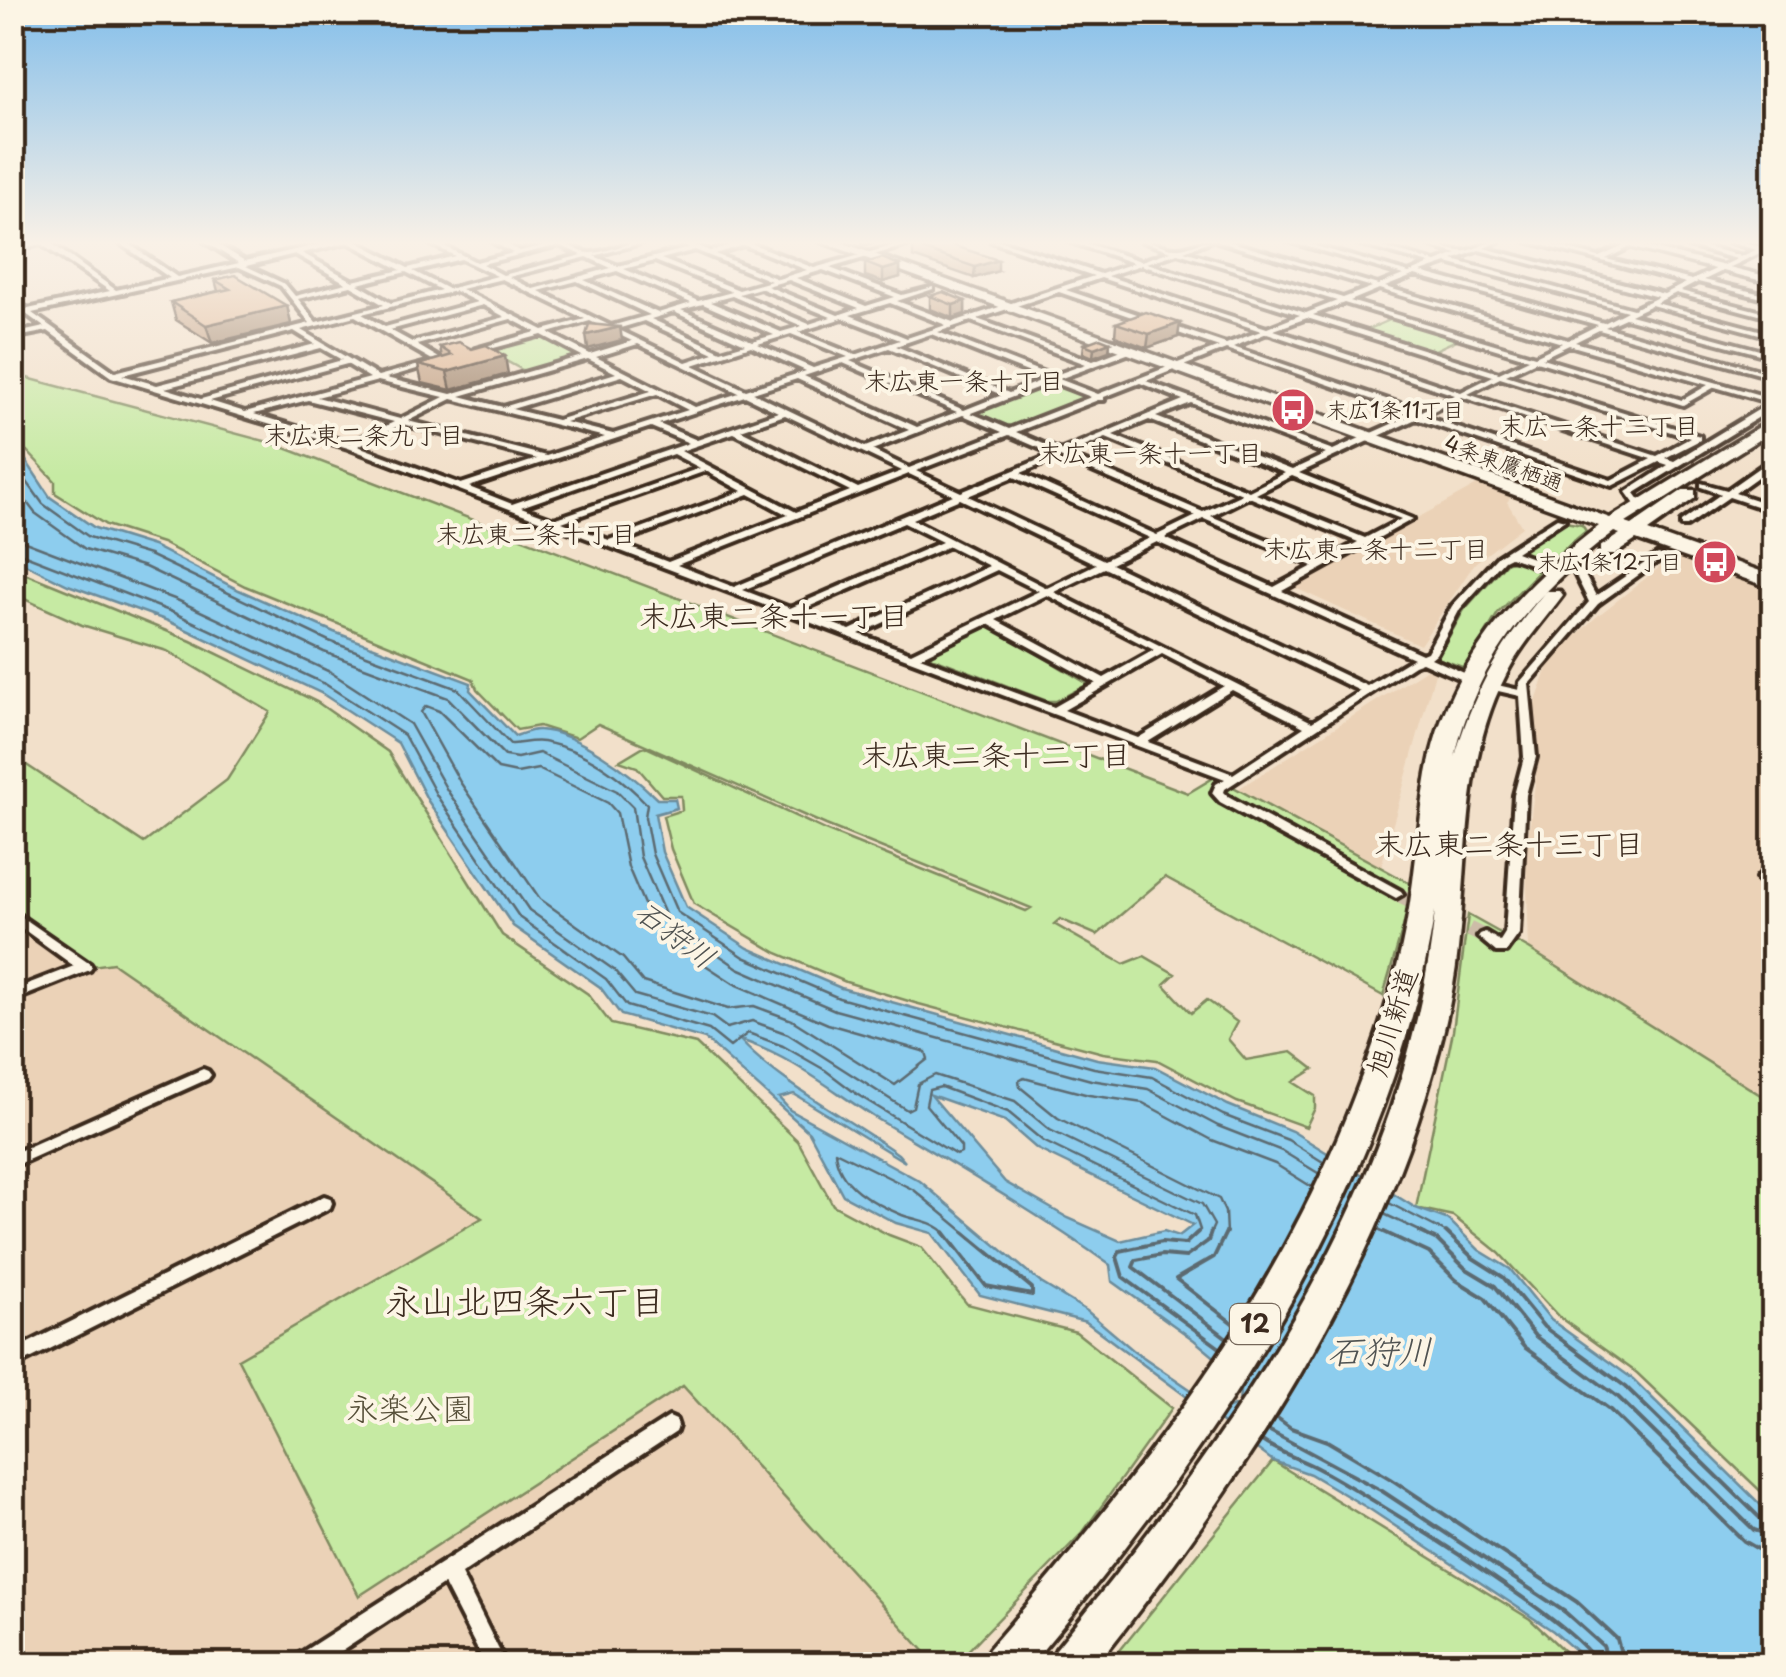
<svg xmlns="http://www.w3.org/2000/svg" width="1786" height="1677" viewBox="0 0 1786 1677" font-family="'Playpen Sans','Klee One',sans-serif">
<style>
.built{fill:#ebd2b7}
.green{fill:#c6eaa3;stroke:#808a60;stroke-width:2.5}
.water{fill:#8dcdee;stroke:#6c8c9b;stroke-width:2.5;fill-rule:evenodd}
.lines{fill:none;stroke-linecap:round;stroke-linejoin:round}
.shore-far1{stroke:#5c6b71;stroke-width:2.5}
.shore{stroke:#5c6b71;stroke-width:4}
.street-tunnel{stroke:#cdbca8;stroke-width:15;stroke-dasharray:15 8;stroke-linecap:butt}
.street-casing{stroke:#3b2a1e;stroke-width:8}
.secondary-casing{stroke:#3b2a1e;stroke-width:7}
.highway-casing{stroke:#3b2a1e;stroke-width:7}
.street{fill:#fcf5e5;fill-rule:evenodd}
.secondary{fill:#fcf5e5;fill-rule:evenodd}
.highway{fill:#fcf5e5;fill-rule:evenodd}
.wall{fill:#bc9778;stroke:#3b2a1e;stroke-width:2.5}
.shaded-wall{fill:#997b62;stroke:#3b2a1e;stroke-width:2.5}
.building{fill:#dbb08c;stroke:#3b2a1e;stroke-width:2.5}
.labels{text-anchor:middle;stroke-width:8;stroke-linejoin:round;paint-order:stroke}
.far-poi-label{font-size:22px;fill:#3b2a1e;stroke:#fcf5e5;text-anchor:start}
.far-street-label{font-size:22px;fill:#3b2a1e;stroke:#fcf5e5}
.far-neighbourhood-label{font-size:25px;fill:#3b2a1e;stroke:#fcf5e5}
.shield{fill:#fcf5e5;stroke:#75675a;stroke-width:2.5}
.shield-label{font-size:25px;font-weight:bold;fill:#3b2a1e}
.street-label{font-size:28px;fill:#3b2a1e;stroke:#fcf5e5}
.neighbourhood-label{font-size:30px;fill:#3b2a1e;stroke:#fcf5e5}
.water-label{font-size:30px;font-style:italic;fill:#505352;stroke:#fcf5e5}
.near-park-label{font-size:32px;fill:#575039;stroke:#fcf5e5}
.near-neighbourhood-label{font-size:35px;fill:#3b2a1e;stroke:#fcf5e5}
.near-water-label{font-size:35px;font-style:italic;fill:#505352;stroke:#fcf5e5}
</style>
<rect width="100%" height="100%" fill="#f2e0ca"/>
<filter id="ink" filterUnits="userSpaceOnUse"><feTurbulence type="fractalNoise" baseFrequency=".01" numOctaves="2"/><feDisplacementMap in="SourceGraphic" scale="20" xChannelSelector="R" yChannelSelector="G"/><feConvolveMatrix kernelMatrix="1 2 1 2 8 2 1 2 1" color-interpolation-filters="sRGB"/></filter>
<g filter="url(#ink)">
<path class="built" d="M1477,485L1511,497L1507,502L1522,527L1475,563L1420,645L1293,587Z
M1674,556L1773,592V1103L1529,949L1526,856L1536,775L1533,710L1551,659L1595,618Z
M1438,662L1381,867L1238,789Z
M12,915L85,966L113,962L482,1218L239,1359L358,1596L683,1386L936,1664H13Z"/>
<path class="green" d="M1394,318L1461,338L1431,352L1364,331Z
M540,335L582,356L526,372L486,350Z
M12,374L272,443L1188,793L1215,777L1415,886L1383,996L1165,877L1097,935L1060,919L1054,924L1124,964L1144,956L1175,974L1164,984L1191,1013L1207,1000L1237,1022L1228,1039L1246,1060L1292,1052L1314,1069L1293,1082L1315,1096V1108L1306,1127L1237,1102L1157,1060L1103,1053L915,1003L846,982L777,953L694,904L671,849L663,816L682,810L681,796H662L637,767L619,761L644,746L825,830L1026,911L1031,908L826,825L598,724L577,738L539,726L517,730L477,689L473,679L245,586L162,543L106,525L55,493V481L27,451L13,445Z
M1054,382L1095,398L1013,430L972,413Z
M1565,522L1582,525L1586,531L1551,560L1524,554L1523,550Z
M1517,561L1538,572L1498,613L1465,668L1437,658L1464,610L1507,562Z
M12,568L191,641L317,702L388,752L502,935L588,994L611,1024L696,1044L798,1141L833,1205L889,1235L921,1247L967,1304L1076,1332L1172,1408L1083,1532L955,1664H936L683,1386L359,1596L238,1359L482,1218L113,963L85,967L13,914V756L144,843L227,780L270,712L167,651L82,625L13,594Z
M984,627H993L1088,684L1056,701H1047L931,657V652Z
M1468,915L1529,949L1773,1103V1503L1637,1373L1559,1317L1499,1253L1453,1216L1416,1208L1453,1031Z
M1273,1461L1530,1619L1578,1664H1109Z"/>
<path class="water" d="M13,450L21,453L50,497L95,528L153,546L239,590L334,632L471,683L470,690L515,736C522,734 532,729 539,730C577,732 631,773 657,799H675L677,808L655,814L662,852L686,907L748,948L841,988L1097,1059L1155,1067L1228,1105L1292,1131L1416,1208L1449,1220L1479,1250L1510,1269L1551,1320L1633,1379L1773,1517V1664H1591L1553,1631L1371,1510L1310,1474L1273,1461L1086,1322L980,1295L932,1233L896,1223L843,1195L809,1132L705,1039L621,1015L600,987L513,926L428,801L398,743L321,693L168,621L68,585L13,558ZM740,1040C791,1056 830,1089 874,1117C954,1165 1034,1211 1110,1265L1112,1281L1194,1340L1241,1379L1239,1404L1222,1411L1133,1350L1087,1311L1041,1283L920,1181L790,1110L779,1098L794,1094L905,1162L898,1154C851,1120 777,1082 740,1040ZM931,1095L1005,1121L1037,1149L1193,1225L1179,1236L1164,1231L1120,1241L1068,1218L1005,1182Z"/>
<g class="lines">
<path class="shore-far1" d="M12,461L43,504L89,537L149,555L329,641L458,689L510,744C521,744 532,740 543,742C583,749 619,775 647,804L645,817L652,854L677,912L744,957L839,998L1094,1068L1152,1077L1223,1115L1288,1140L1323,1162
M12,483L35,513L85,549L145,567L324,652L448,698L505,756L517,758L539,753L617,791L633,807L640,857L667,919L738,968L835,1010L1091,1080L1148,1089L1218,1126L1282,1151L1318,1173
M12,537L177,600L330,672L410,724L447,790L529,910L614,970L635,995L712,1017L727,1028L752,1021L788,1034L907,1110L913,1107L918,1084L935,1075L1015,1101L1050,1130L1202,1204L1214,1225L1210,1234
M12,550L172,612L325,684L404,735L437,796L520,918L606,979L627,1006L709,1030L730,1047L748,1033L783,1046L825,1070L858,1095L956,1155L961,1153V1147L926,1105L929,1090L941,1087L1008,1112L1043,1141L1195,1215L1200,1230L1195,1234
M426,706L439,711L498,769L517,773L538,769L608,803L617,813L628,867L652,923L664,938L733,983L828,1024L926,1052L928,1059L895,1085L792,1020L754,1006L728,1009L643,982L623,958L540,899L460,782L421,712Z
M1389,1203L1449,1234
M1384,1214L1426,1234
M1378,1229L1389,1234
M946,1234C935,1221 918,1221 902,1215C873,1203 837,1185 835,1151L914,1190L967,1234
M1226,1234L1225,1212L1219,1199L1058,1118L1020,1087L1019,1081L1024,1078L1089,1095L1143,1103L1212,1140L1275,1164L1312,1187"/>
<path class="shore" d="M944,1232L986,1286L1032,1295V1288L964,1232
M1198,1232L1185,1244L1162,1242L1120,1251L1117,1257L1123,1277L1220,1348
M1211,1232L1208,1241L1186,1257L1162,1255L1136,1260L1133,1267L1227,1338
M1226,1232L1214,1257L1176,1279L1235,1325
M1384,1232L1429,1253L1456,1280L1485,1298L1524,1347L1609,1409L1744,1541L1758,1549L1774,1551
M1420,1232L1437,1240L1465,1268L1495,1286L1535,1336L1618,1397L1754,1530L1774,1536
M1446,1232L1473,1258L1503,1277L1544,1327L1626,1387L1763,1521L1774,1524
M1276,1417L1291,1428L1327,1441L1391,1479L1577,1602L1617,1639L1624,1664
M1268,1430L1382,1491L1565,1612L1603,1646L1609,1664
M1262,1441C1279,1453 1298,1458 1317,1468C1359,1490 1589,1630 1596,1664"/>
<path class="street-tunnel" d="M1396,894L1425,908
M1448,919L1485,937"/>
<defs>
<path id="street" d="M34,241H48L116,290L170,278L117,241H125L177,277L239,263L204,241H212L245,261L335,241H356L408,268L455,256L425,241H434L476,262L513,253L491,241H500L520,251L554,243L552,241C566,241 578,253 591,253C610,252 628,241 648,241L594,256L618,266L689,248L675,241H685L710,251L745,241L814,268L909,241H921L830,268L902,295L933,287V289L897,301L953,322L1094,276L991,241H1002L1101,274L1134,263L1068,241H1079L1141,261L1171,251L1142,241C1154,241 1165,248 1176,248C1187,249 1198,241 1210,241L1184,251L1343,298L1372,287L1217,241H1228L1378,285L1403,275L1288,241H1299L1409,273L1430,264L1349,241H1361L1436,262L1457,254L1415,241C1431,241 1452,253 1466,251C1478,249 1486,241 1499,241L1484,248L1664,294L1686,283L1526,241H1538L1599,257L1628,244L1630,247L1606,259L1692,280L1737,259L1669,241H1682L1742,256L1756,250L1727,241H1739L1761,247L1774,241V246L1704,280L1774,297V301L1698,282L1681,291L1774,315V319L1676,293L1656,303L1774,334V338L1651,305L1630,315L1774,354V358L1625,318L1605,327L1770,373V377L1599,330L1575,342L1774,399V404L1715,387L1683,405L1536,361L1506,375L1700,436V440L1665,458L1674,461L1758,410H1764V414L1635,493L1644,505L1640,508L1637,507L1626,492L1668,465L1659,462L1612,486L1416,419L1299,473L1413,519L1282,591L1422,654L1427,652L1452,606L1498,556L1557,518L1565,520L1516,552L1559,568V572H1553L1510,557L1504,560L1460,609L1436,654L1431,658L1473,677L1474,679L1473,681H1465L1422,662L1414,665L1225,789L1224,792L1228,796L1401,891L1403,894L1396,898L1220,802L1212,793L1216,784L1225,779L348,448L111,377L48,331L12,338V334L44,327L26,314L12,317V313L21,311L12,305V299L28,309L110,291L41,244L12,250V246ZM348,242L401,270L353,281L302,253ZM559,245L582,255L503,275L482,264ZM744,245L807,270L778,279L715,254ZM695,250L771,281L739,290L661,259ZM1479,250L1658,297L1633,309L1453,260ZM1178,253L1337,301L1306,313L1147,263ZM295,254L346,283L295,296L285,284L246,266ZM587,257L611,268L533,289L509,277ZM461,259L497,276L448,289L413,271ZM655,261L732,292L698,301L624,269ZM1447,263L1627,311L1604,323L1421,272ZM1141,265L1300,315L1267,328L1107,276ZM239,267L281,286L310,323L115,372L32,313ZM823,270L895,297L866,306L796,278ZM617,271L691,303L658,313L584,280ZM406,272L441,290L391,303L358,284ZM1415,275L1598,325L1568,340L1385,287ZM1101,278L1261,331L1226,344L1066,290ZM502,279L585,319L543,330L461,289ZM789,280L859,308L838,315L767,286ZM577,281L650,315L611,326L539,291ZM351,286L384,305L316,322L298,299ZM760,288L831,317L809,324L739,294ZM1379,289L1562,343L1535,356L1350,301ZM455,291L477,302L385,327L362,314ZM1059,292L1219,347L1098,394L1059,379L1130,353V349H1124L1093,361L977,319ZM732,296L802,326L781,332L710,302ZM890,303L946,325L907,338L850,315ZM1344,303L1529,359L1499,373L1313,315ZM703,304L774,335L752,341L681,310ZM483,305L505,317L412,342L390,330ZM674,312L745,344L721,351L651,319ZM355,316L434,361L378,376L301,330ZM843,318L900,340L855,355L798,332ZM1307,318L1493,376L1461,392L1274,330ZM511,319L536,332L475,349V353L542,335L582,356L451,394L386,378L444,361L417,345ZM590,321L632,341L590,354L549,333ZM644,321L714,353L686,362L617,329ZM971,321L1086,364L1052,376L938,332ZM294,331L315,344L157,385L122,375ZM1267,333L1455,395L1421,411L1233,347ZM791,334L848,357L813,368L758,344ZM931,334L1045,379L1009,393L896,346ZM638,344L739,393L695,407L596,357ZM1569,345L1708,385L1682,400L1542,358ZM751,346L806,371L746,390L693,365ZM321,348L342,360L201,399L165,388ZM889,348L1002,395L964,410L850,361ZM1226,349L1414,414L1333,450L1146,381ZM588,359L616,373L503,407L460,396ZM843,363L957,412L917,427L804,376ZM347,364L370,378L245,412L210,401ZM622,376L651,391L557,420L512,409ZM1500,378L1690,438L1657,456L1468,394ZM797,379L909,430L865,447L753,393ZM378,381L444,397L400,419L317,397ZM1052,382L1091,397L1009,429L971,413ZM1140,383L1183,400L1060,451L1016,432L1098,400H1104V397ZM657,394L688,410L613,434L565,422ZM745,396L778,412L697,440L659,424ZM1462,397L1651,459L1611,480L1423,416ZM452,399L605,437L546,456L408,421ZM308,400L394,422L350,443L254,414ZM1191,403L1326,454L1292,470L1156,417ZM785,415L902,471L858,488L741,430ZM963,415L1002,432L909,468L872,450ZM1149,420L1285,473L1249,491L1113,435ZM402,424L537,459L461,484L358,446ZM651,427L689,443L512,504L469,487ZM734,433L850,491L796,512L681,451ZM1009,435L1053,454L961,492L916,471ZM1106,438L1242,494L1203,512L1067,454ZM673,454L700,468L554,519L521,507ZM1060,457L1196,516L1157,535L1021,473ZM706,471L742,491L609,540L562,522ZM909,474L953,495L734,587L677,565ZM1292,476L1401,519L1365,538L1256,494ZM1014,477L1150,538L1104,560L968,496ZM749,494L788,515L668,562L618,543ZM1249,497L1358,542L1320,562L1211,516ZM960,499L1096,564L1047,588L912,519ZM1204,519L1313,566L1274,587L1165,538ZM904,523L942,542L790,608L743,590ZM1157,542L1413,658L1367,686L1111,564ZM949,546L989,566L850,630L799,611ZM1104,568L1360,691L1312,722L1054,592ZM997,570L1039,591L911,653L859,634ZM1047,595L1154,650L1104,678L996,620ZM988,624L1096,683L1054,707L920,657ZM1162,654L1224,686L1138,738L1064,710ZM1232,690L1304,727L1233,774L1148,742Z
M1771,459H1774V465L1735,493L1774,506V512L1729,497L1687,526H1681V522L1721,494L1701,487V483L1727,490Z
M1658,554L1661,555V559L1598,604L1529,684L1536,757L1526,795L1519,934L1506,952H1496L1478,937L1480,934L1485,932L1500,941L1505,933L1514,795L1524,757L1520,696L1485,688L1484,686L1489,683L1519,690L1520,682L1589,602L1574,572L1576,570H1582L1596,596Z
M1774,864V876L1768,881H1758L1757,878L1769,865Z
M12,910L90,964L92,967L90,970L12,1001V990L74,966L12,921Z
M203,1069L208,1071L211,1075L208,1079L12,1167V1154Z
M324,1196L330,1198L332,1203L330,1208L12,1368V1351Z
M669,1417L676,1420L678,1426L676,1432L461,1574L506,1664H485L444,1584L322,1664H294L296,1656Z
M12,1632L19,1635L29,1664H12Z"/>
<path id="secondary" d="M1606,241H1623L1774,278V284Z"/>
<path id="highway" d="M819,241H838L1610,518L1774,418V430L1626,523L1632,525L1683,490H1695V498L1648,531L1774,576V589L1636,540L1614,555H1600V547L1620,534L1614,532C1536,590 1476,660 1455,757C1473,691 1502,642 1546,591H1560L1563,595C1543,622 1521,645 1506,675C1462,759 1469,858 1458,949C1454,989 1445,1029 1434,1068C1371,1291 1240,1484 1097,1664H1050L1056,1649C1232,1433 1406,1197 1435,911C1389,1197 1213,1448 1031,1664H983L989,1649C1124,1493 1255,1330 1337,1139C1363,1077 1387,1012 1402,946C1415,889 1417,831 1427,774C1446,667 1515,590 1599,526Z"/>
</defs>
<use href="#street" class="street-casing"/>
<use href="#secondary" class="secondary-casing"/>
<use href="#highway" class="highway-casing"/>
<use href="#street" class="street"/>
<use href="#secondary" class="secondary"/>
<use href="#highway" class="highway"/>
</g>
<path class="wall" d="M913,246L998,271L974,278L913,257Z
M865,263L900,265V277L883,282L865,276Z
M215,280L287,306L291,324L212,343L176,320L171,302L218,291Z
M930,296L965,301V314L953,318L930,309Z
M1116,323L1178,337L1147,348L1115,336Z
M1110,342L1109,351L1093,357L1083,353L1084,344Z
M440,347L508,374L451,390L422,383L418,365L442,358Z"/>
<path class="shaded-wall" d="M862,242H877L862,246Z
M998,260V271L974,278L975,267Z
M900,265V277L883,282V270Z
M965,301V314L953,318V305Z
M287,306L291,324L212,343L206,325Z
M1180,323L1178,337L1147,348L1149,334Z
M620,327L622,340L588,349L586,335Z
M1110,342L1109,351L1093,357L1094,348Z
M505,356L508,374L451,390L447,372Z"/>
<path class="building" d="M929,242H943L998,260L975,267L913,246Z
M882,258L900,265L883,270L865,263Z
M235,275L287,306L206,325L171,302L230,289L215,280Z
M943,292L965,301L953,305L930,296Z
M1146,312L1180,323L1149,334L1116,323Z
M589,324L620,327L586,335Z
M1100,338L1110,342L1094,348L1084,344Z
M459,342L472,349L486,345L505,356L447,372L418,365L452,355L440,347Z"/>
</g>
<linearGradient id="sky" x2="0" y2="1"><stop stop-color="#83beea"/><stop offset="0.51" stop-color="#f9f1e7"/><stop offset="1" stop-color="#f9f1e7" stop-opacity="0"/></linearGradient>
<rect width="1786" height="476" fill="url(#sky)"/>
<defs>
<symbol id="bus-disc" viewBox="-11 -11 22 22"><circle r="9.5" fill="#d1495b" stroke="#fcf5e5"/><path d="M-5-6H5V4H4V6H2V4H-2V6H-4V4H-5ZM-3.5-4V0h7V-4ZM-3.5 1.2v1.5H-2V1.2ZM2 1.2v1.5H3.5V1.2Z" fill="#fff"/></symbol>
</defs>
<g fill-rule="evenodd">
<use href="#bus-disc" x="1268" y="385" width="50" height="50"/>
<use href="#bus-disc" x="1690" y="537" width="50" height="50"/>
</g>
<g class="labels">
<g class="far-poi-label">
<text x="1326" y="418">末広1条11丁目</text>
<text x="1682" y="570" text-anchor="end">末広1条12丁目</text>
</g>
<g class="far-street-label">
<text transform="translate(1504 463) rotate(20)" y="8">4条東鷹栖通</text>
</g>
<g class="far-neighbourhood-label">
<text x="964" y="390">末広東一条十丁目</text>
<text x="1599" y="435">末広一条十二丁目</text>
<text x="364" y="444">末広東二条九丁目</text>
<text x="1150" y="462">末広東一条十一丁目</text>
<text x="536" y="543">末広東二条十丁目</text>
<text x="1376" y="558">末広東一条十二丁目</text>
</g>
<rect class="shield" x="1230" y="1304" width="50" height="40" rx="8"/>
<g class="shield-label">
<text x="1255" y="1333">12</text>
</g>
<g class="street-label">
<text transform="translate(1392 1022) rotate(-73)" y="10">旭川新道</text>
</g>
<g class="neighbourhood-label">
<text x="774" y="627">末広東二条十一丁目</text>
<text x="996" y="766">末広東二条十二丁目</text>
<text x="1509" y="855">末広東二条十三丁目</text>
</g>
<g class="water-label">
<text transform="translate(675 935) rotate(37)" y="10">石狩川</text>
</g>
<g class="near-park-label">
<text x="410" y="1420">永楽公園</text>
</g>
<g class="near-neighbourhood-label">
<text x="525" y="1314">永山北四条六丁目</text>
</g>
<g class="near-water-label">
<text x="1380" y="1364">石狩川</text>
</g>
</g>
<rect width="1786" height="1677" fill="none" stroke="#fcf5e5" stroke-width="50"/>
<rect x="25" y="25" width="1736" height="1627" fill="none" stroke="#3b2a1e" stroke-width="4" filter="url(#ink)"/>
</svg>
